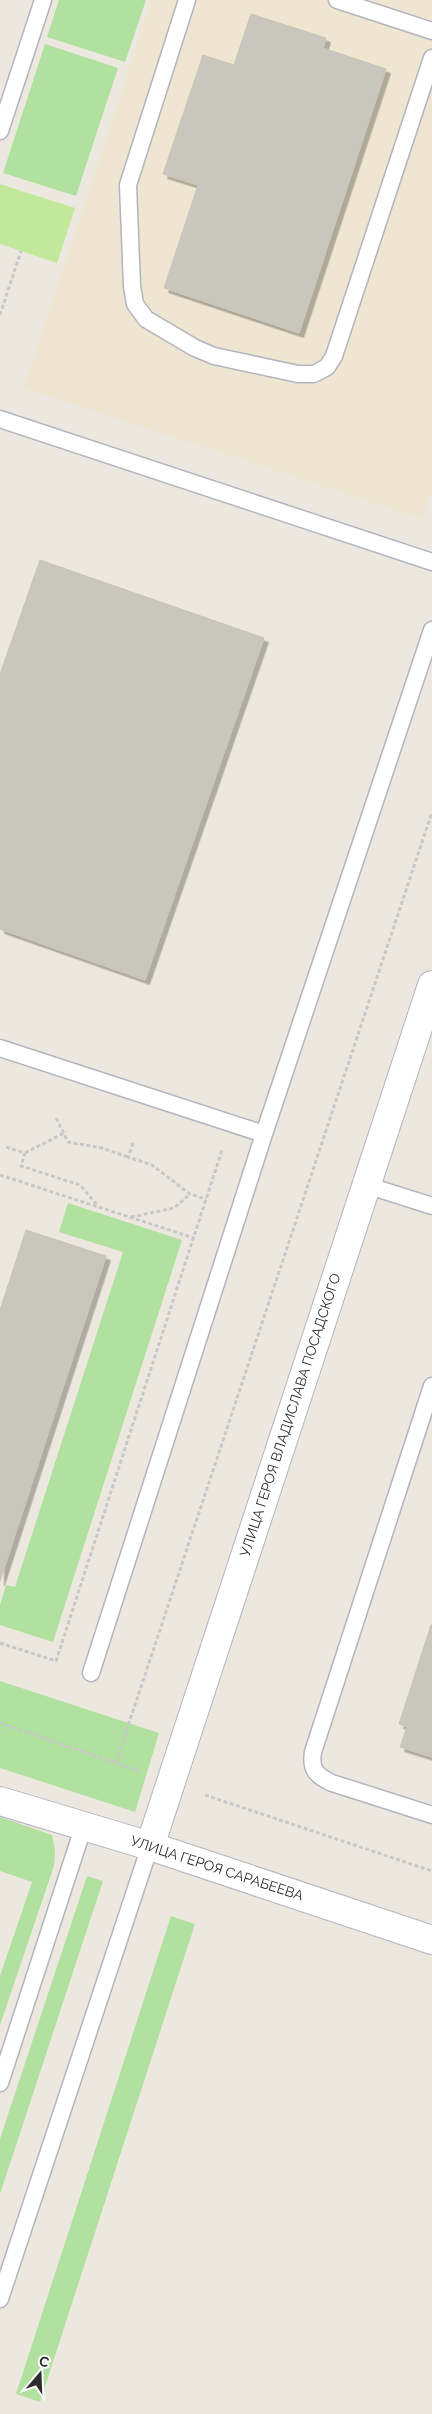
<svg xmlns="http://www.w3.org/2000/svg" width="432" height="2414" viewBox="0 0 432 2414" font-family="Raleway,sans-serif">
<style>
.education{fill:#eee6d0}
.green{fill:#b0e19e}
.pitch{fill:#c2e89b}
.building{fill:#c9c6be;stroke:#c9c4b9;filter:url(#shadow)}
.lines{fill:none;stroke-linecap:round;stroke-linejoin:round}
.service-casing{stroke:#b3b4bf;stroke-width:19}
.minor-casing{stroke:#b3b4bf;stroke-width:30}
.tertiary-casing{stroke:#b3b4bf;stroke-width:30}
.path{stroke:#c8c8c8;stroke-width:3;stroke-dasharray:4 2.5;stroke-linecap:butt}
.service{stroke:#fff;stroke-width:16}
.minor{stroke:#fff;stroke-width:28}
.tertiary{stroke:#fff;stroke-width:28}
.labels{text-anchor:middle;stroke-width:4;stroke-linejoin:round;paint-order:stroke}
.street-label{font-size:14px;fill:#2c2c2c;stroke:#fff}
</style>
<defs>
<filter id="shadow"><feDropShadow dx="4.5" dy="4.5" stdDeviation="0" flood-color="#0004"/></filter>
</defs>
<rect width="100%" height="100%" fill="#ede8df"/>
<path class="education" d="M152,0H432V490L422,519L24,388Z"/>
<path class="green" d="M59,0H146L125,62L47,37Z
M45,44L118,68L76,196L3,173Z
M68,1203L182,1240L53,1642L0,1625V1605L6,1585L15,1587L123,1252L59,1232Z
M0,1681L159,1733L135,1812L0,1768Z
M0,1817L52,1835L55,1850L54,1866L0,2025V1976L32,1882L0,1871Z
M87,1876L103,1881L0,2194V2139Z
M171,1916L195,1924L40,2402L16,2394Z"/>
<path class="pitch" d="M0,184L75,208L57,263L0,244Z"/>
<path class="building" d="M251,14L326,38L323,48L386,69L299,333L164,288L198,185L163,174L203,55L234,65Z
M40,560L264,638L145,980L0,929V674Z
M26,1230L106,1256L0,1581V1310Z
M431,1625H432V1757L400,1747L407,1727L399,1724Z"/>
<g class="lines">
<defs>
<path id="service" d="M187,0L128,185L132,286L135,304L146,319L195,348L214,356L298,374H314L327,367L334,356L432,58
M337,0L432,31
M0,131L43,0
M0,419L432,562
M0,1048L264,1134
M366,1185L432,1206
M432,1386L313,1752C310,1770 317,1776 332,1783L432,1815
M91,1673L264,1134L432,630
M0,2083L84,1825
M0,2299L150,1846"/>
<path id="minor" d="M0,1801L150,1846"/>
<path id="tertiary" d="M432,985L150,1846L432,1940"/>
</defs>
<use href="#service" class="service-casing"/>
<use href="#minor" class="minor-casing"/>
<use href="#tertiary" class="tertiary-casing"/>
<path class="path" d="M0,315L21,251
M56,1118L68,1142L102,1148L128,1157
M133,1143L128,1157L152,1165L190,1194L206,1199
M6,1147L25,1153L21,1166L80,1185L98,1206
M25,1153L64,1133
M0,1175L194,1238
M131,1217L174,1208L190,1194
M0,1643L56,1661L222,1150
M0,1723L139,1771
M116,1762L432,812
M205,1795L432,1871"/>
<use href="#service" class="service"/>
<use href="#minor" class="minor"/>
<use href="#tertiary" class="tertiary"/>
</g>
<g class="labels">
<g class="street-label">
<text transform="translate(290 1415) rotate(-72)" y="5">УЛИЦА ГЕРОЯ ВЛАДИСЛАВА ПОСАДСКОГО</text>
<text transform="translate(217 1868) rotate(18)" y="5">УЛИЦА ГЕРОЯ САРАБЕЕВА</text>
</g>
</g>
<g transform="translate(40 2374) rotate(19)" stroke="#ffffff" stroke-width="4" paint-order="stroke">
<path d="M0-4L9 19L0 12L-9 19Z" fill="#2c2c2c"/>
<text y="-8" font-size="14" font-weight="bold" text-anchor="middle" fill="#2c2c2c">С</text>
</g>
</svg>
